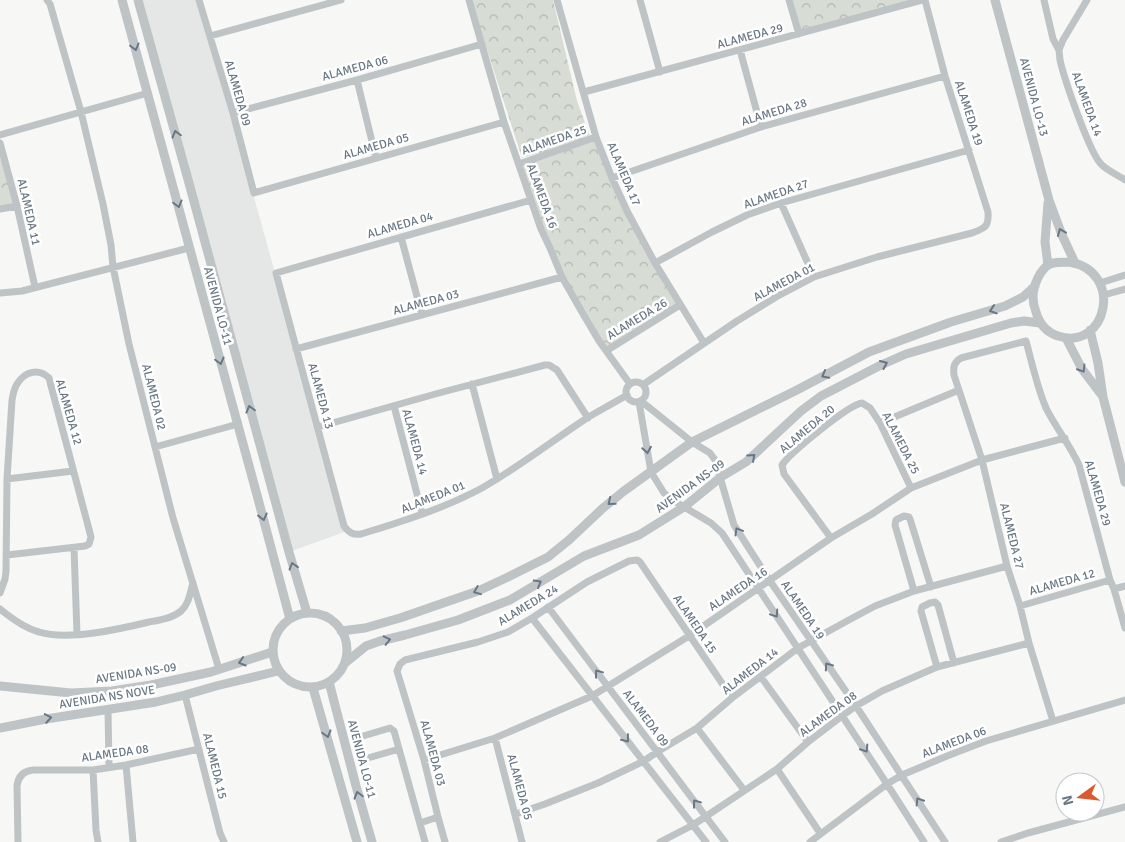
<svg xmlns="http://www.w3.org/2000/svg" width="1125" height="842" viewBox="0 0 1125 842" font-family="Signika,sans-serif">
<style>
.built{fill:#e5e6e6}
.park{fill:url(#park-crowns)}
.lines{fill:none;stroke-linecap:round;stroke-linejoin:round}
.minor{stroke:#bec3c6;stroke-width:7}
.tertiary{stroke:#bec3c6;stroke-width:9}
.oneway{stroke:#687784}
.labels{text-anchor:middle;stroke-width:5;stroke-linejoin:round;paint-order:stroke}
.street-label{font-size:12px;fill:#687784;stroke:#fff}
</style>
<defs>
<pattern id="park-crowns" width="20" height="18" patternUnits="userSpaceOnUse" patternTransform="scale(1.25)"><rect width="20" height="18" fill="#d7dcd4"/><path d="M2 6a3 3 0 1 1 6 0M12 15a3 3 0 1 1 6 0" fill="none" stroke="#b2b7b2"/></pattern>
</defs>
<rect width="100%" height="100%" fill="#f7f7f5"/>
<path class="built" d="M138,0H199L347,531L289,552Z"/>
<path class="park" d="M471,0H553L577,101L591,139L596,137L612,178L680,305L606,351L550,248L519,164L576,143L522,158Z
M789,0H922L799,34Z
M0,143L17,206L0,208Z"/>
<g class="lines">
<path class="minor" d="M47,0L50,4L81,112L103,204L111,245L113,267L129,344L155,447L173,518L219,669
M199,0L233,113L254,193L504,122
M469,0L504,122L541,229L550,248L562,277L579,307L599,341L630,384
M557,0L596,137L612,178L627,211L655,263L704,343
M640,0L660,72
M789,0L799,34
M1044,0L1053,39L1059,50
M1087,0L1063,40L1059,50L1060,60C1064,78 1090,155 1102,165C1108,171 1118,175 1125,180
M210,36L341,0
M740,50L761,127
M357,80L376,158
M584,92L922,0
M233,113L357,80L482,44
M0,135L148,93
M0,143L17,206L35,287
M519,164L596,137
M612,178L761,127L945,76
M531,200L276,273L344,526C349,533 353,535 361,534C401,522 445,508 482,488C519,467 552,441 587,418C600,410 614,403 627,395
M781,203L814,277
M0,209L17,206
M401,237L422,315
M655,263L712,232L747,215L781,203L969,150
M1100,283L1125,275
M0,293L22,291L189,248
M1104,295L1125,289
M296,349L562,277
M606,351L680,305
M626 392a10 10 0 1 1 20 0a10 10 0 1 1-20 0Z
M472,384L497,479
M644,384L737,321L776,297L814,277L877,257L972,233C985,228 989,227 988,212L945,76L925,0
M641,401L692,442L710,453L715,460L734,525L770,581L856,706L945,842
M639,402L651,472L664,493L674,501L711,523L722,533L887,784L924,842
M394,406L422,513
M880,423L959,390
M318,427L439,393L545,365H549L557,370L588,418
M155,447L238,424
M7,479L73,471
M831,538L784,474L782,465C790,453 848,405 862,403L870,408L880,423L911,488
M74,548L77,634
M1114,589L1125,586
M914,591L895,525L896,520L904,516L909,517L910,519L931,587
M0,593L5,579L6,571L7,479L12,400C13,394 14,389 17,384C25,371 39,368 49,378L91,537L89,544L85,546L7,555
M1020,606L1110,580
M548,607L725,842
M0,609C12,619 24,628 39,632C68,641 120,629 149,622C160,620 173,618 181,611C189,604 190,593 193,583
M532,618L706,842
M937,667L921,611L922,607L930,603L935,602L938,605L954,663
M761,677L808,742
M185,695L220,833L224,842
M108,709L109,767
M1053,721L1029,643L1020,606L1007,566L982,460L954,375C953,367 954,362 961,358L1026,341C1032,363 1037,387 1046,408C1056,428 1070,445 1079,465L1110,580L1114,589L1125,628
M697,728L744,790
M363,736L390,728L394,731L425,842
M495,738L522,842
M368,758L399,749
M424,760L495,738L592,696L689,636L831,538L872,514L911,488L982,460L1065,438
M126,765L133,842
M777,769L820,833
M93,770L96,830L98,842
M516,814L545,804L598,783L644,761L657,752L697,728L732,698L798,648L847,621L875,606L914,591L1007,566
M420,823L438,817
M18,842L17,786C18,776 24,771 33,770H93L126,765L199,749
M445,842L438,817L424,760L397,671L400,664L405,660L478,642L508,632L532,618L587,582L629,561L637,560L640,562L732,698
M660,842L693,825L777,769L808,742L842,716L856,706L882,691L937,667L1029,643
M810,842L887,784L902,775L947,756L986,741L1125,700
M1001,842L1028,833L1125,807"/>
<path class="tertiary" d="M122,0L257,495L290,619
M138,0L189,183L289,552L307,613
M995,0L1049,200L1062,235L1075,263
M1069,262C1125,271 1107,352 1058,336C1046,332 1039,323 1036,312C1034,307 1033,302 1033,297C1033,286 1040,269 1050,264C1055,262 1063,262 1069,262Z
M1048,265L1045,242L1048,203
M1090,330L1098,363L1103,397L1125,482
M1066,338L1082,369L1101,394
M273 650a37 37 0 1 1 74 0a37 37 0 1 1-74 0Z
M341,631L365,628L400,618L478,591L508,577L548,557L569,540L603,508L624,491L692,442L795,391L869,352L951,322L1005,306L1023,297L1035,286
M345,663L366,646L380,641L405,635L458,620L510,600L584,556L639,535L684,507L721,477L746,462L801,411L821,396L881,365L906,354L1011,323L1024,321L1040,323
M329,682L356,786L372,842
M0,686L71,693L112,691L151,685L211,672L272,652
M313,688L357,842
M0,728L46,719L156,702L185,695L216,686L278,671"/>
</g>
<defs><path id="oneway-chevron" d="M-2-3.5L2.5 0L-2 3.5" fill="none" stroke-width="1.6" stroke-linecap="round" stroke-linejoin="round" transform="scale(1.25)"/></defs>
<g class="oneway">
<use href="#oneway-chevron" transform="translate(135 47) rotate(75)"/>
<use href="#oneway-chevron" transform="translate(176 134) rotate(-106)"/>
<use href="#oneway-chevron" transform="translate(178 204) rotate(75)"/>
<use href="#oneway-chevron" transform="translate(1061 232) rotate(-112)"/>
<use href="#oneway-chevron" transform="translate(993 310) rotate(162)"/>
<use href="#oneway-chevron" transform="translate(220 361) rotate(75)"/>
<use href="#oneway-chevron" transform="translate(884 364) rotate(-24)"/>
<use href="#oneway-chevron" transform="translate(1082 369) rotate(58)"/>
<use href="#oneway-chevron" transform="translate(825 375) rotate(152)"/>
<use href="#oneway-chevron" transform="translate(250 409) rotate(-105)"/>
<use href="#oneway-chevron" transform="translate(647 450) rotate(81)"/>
<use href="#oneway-chevron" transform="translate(752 457) rotate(-42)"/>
<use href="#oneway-chevron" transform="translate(611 502) rotate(141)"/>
<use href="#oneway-chevron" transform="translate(263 517) rotate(76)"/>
<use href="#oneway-chevron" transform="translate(738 531) rotate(-121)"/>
<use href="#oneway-chevron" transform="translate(293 566) rotate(-107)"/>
<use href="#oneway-chevron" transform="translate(538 583) rotate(-30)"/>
<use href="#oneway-chevron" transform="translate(477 591) rotate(158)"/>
<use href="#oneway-chevron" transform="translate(775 614) rotate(56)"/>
<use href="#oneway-chevron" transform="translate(387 640) rotate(-13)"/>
<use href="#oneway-chevron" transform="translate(242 662) rotate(163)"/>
<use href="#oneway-chevron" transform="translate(828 666) rotate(-125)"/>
<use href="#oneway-chevron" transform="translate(598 673) rotate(-127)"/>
<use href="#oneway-chevron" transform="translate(48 718) rotate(-10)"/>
<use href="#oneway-chevron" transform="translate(327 734) rotate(74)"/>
<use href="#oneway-chevron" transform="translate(626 739) rotate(52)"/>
<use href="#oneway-chevron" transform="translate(865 749) rotate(57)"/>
<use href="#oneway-chevron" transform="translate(358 795) rotate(-106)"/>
<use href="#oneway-chevron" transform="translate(919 801) rotate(-123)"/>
<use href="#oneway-chevron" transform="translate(696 803) rotate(-127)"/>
</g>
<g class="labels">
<g class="street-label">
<text transform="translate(750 36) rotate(-15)" y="4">ALAMEDA 29</text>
<text transform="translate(355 68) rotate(-15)" y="4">ALAMEDA 06</text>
<text transform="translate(238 93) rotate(74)" y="4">ALAMEDA 09</text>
<text transform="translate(1034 97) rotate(75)" y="4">AVENIDA LO-13</text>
<text transform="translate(1087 104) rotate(70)" y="4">ALAMEDA 14</text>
<text transform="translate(774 112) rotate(-17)" y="4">ALAMEDA 28</text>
<text transform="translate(969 113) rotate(72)" y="4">ALAMEDA 19</text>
<text transform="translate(554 140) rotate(-19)" y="4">ALAMEDA 25</text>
<text transform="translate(376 146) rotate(-16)" y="4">ALAMEDA 05</text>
<text transform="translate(624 174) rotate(67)" y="4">ALAMEDA 17</text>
<text transform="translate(776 194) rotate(-19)" y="4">ALAMEDA 27</text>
<text transform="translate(542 196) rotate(70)" y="4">ALAMEDA 16</text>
<text transform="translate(29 212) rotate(77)" y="4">ALAMEDA 11</text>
<text transform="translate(400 225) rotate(-16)" y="4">ALAMEDA 04</text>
<text transform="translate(784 282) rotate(-28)" y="4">ALAMEDA 01</text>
<text transform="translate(426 302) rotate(-15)" y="4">ALAMEDA 03</text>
<text transform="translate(218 306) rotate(75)" y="4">AVENIDA LO-11</text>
<text transform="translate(637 319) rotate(-31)" y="4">ALAMEDA 26</text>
<text transform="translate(321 396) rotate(75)" y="4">ALAMEDA 13</text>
<text transform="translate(154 397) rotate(76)" y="4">ALAMEDA 02</text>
<text transform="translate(69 412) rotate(74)" y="4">ALAMEDA 12</text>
<text transform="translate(807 429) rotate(-40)" y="4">ALAMEDA 20</text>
<text transform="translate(415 442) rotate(75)" y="4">ALAMEDA 14</text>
<text transform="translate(901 443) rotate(63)" y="4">ALAMEDA 25</text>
<text transform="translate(690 486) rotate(-36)" y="4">AVENIDA NS-09</text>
<text transform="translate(1098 493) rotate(74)" y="4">ALAMEDA 29</text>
<text transform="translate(433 497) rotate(-22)" y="4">ALAMEDA 01</text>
<text transform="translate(1012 536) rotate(76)" y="4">ALAMEDA 27</text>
<text transform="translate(1062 582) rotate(-16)" y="4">ALAMEDA 12</text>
<text transform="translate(738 589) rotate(-34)" y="4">ALAMEDA 16</text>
<text transform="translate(528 605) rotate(-31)" y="4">ALAMEDA 24</text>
<text transform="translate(803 610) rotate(56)" y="4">ALAMEDA 19</text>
<text transform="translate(695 624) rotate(56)" y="4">ALAMEDA 15</text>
<text transform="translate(750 671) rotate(-38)" y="4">ALAMEDA 14</text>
<text transform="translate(136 673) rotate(-9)" y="4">AVENIDA NS-09</text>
<text transform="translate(107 697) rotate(-9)" y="4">AVENIDA NS NOVE</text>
<text transform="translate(828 714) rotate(-36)" y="4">ALAMEDA 08</text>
<text transform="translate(646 718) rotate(53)" y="4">ALAMEDA 09</text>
<text transform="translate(954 742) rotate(-21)" y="4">ALAMEDA 06</text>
<text transform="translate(115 753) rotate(-8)" y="4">ALAMEDA 08</text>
<text transform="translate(433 753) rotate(75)" y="4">ALAMEDA 03</text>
<text transform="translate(362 759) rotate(75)" y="4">AVENIDA LO-11</text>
<text transform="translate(215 766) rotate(76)" y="4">ALAMEDA 15</text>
<text transform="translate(520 787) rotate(75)" y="4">ALAMEDA 05</text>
</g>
</g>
<g transform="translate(1080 797) rotate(255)"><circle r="24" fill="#ffffff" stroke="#c3c9ce"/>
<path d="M0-4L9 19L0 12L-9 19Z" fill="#dc5930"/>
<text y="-8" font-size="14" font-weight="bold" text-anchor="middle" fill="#687784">N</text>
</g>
</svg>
